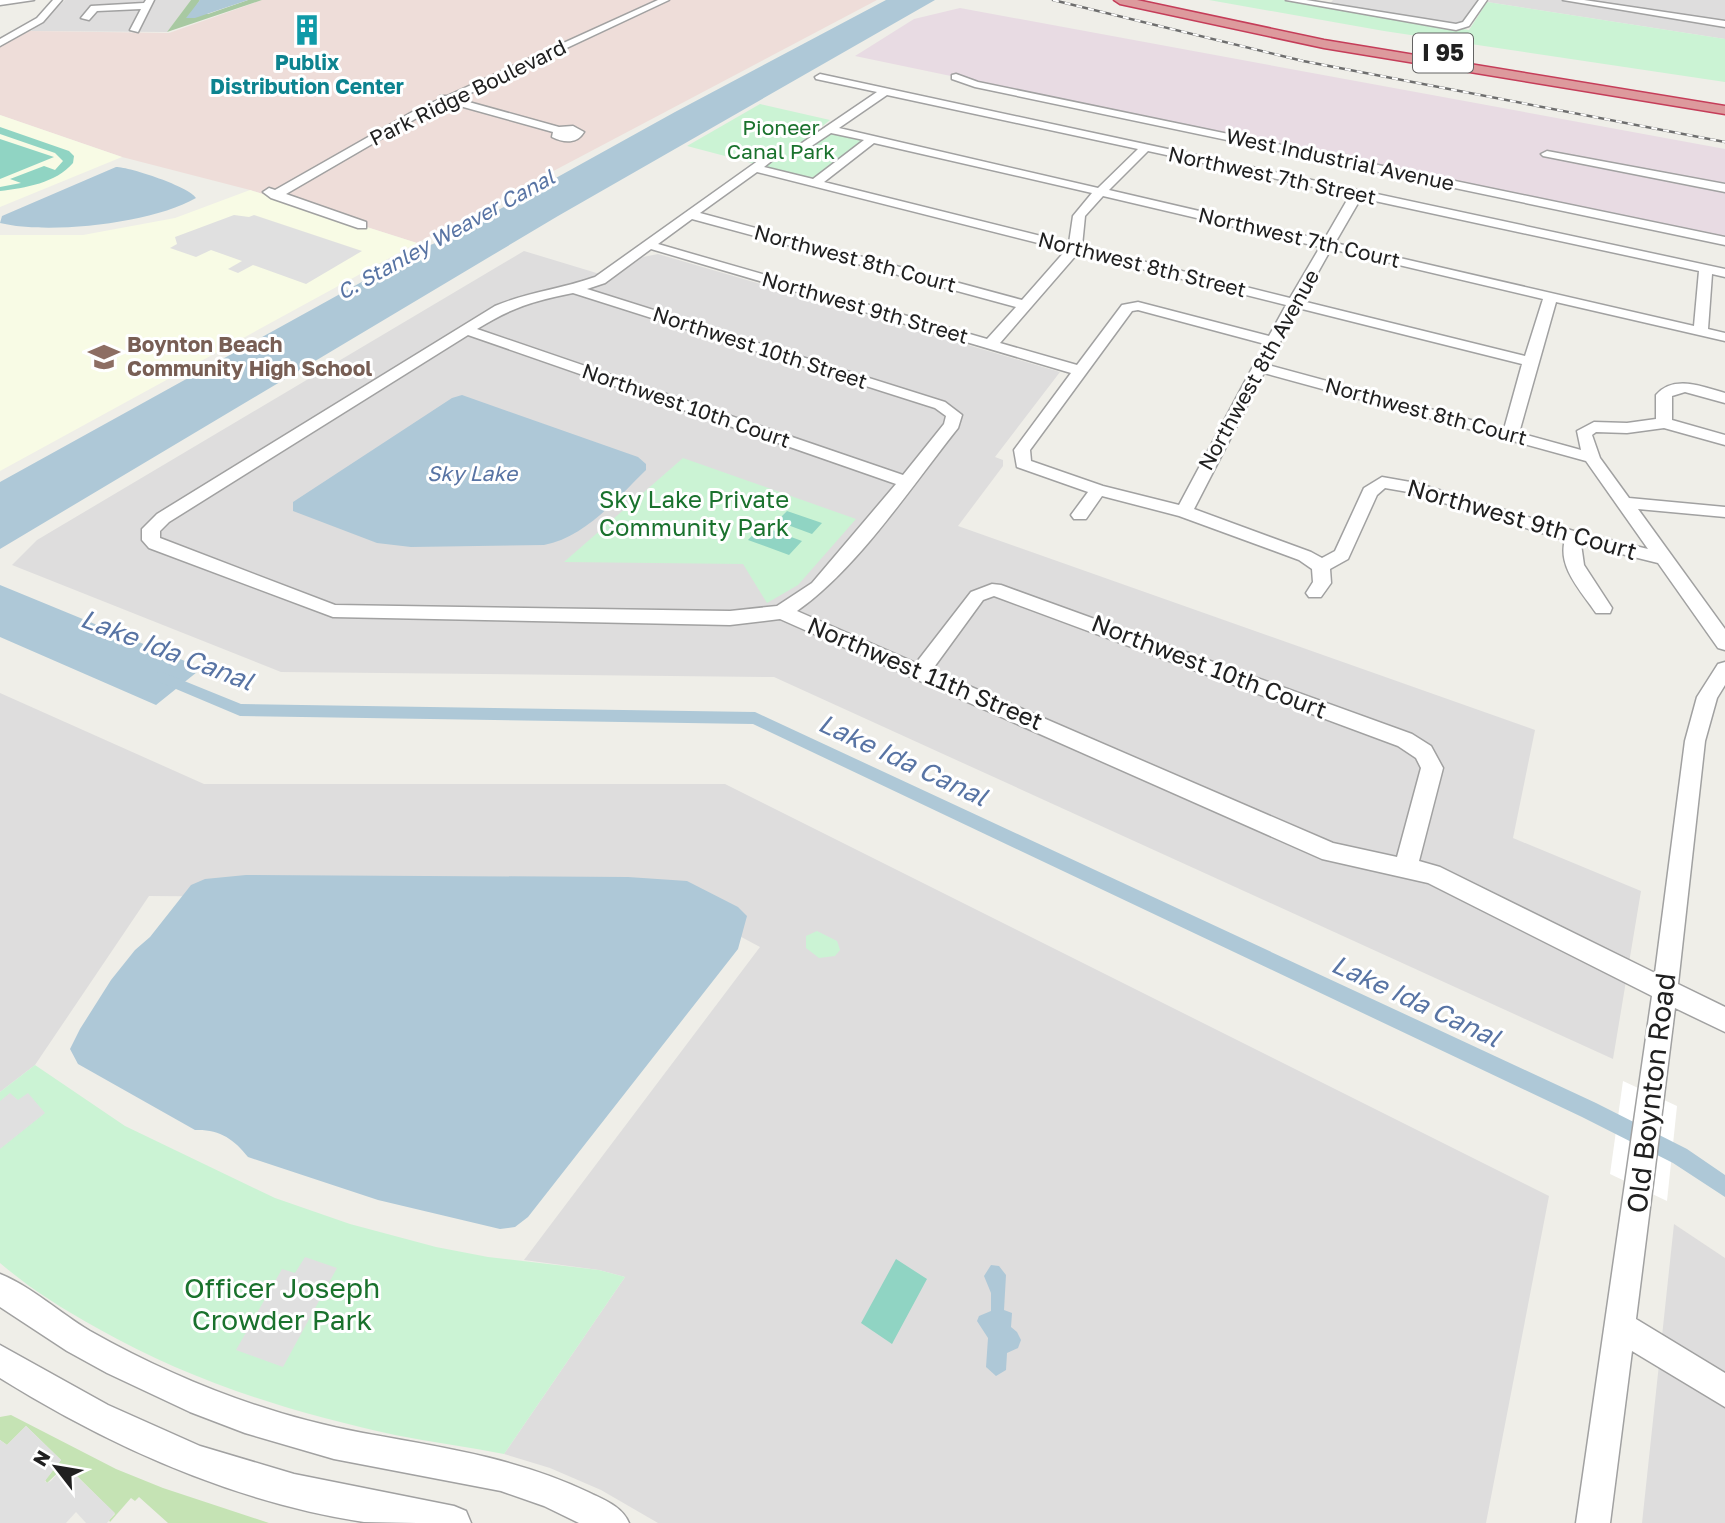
<svg xmlns="http://www.w3.org/2000/svg" width="1725" height="1523" viewBox="0 0 1725 1523" font-family="'Golos Text',sans-serif">
<style>
.residential{fill:#dedddd}
.commercial{fill:#eeddd9}
.industrial{fill:#e8dbe3}
.education{fill:#f8fbe5}
.grass{fill:#c5e3b4}
.forest{fill:#a8c9a2}
.park{fill:#cbf3d4}
.pitch{fill:#90d4c3}
.parking{fill:#e0e0e0}
.water{fill:#aec8d7}
.pier{fill:#fff}
.lines{fill:none;stroke-linecap:round;stroke-linejoin:round}
.canal{fill:#aec8d7;fill-rule:evenodd}
.minor-casing{stroke:#a1a1a1;stroke-width:3}
.highway-casing{stroke:#c53d59;stroke-width:3}
.minor{fill:#fff;fill-rule:evenodd}
.highway{fill:#dd9a9d;fill-rule:evenodd}
.rail-casing{stroke:#6e6e6e;stroke-width:2.5}
.rail{stroke:#fff;stroke-width:2;stroke-dasharray:6;stroke-linecap:butt}
.labels{text-anchor:middle;stroke-width:6;stroke-linejoin:round;paint-order:stroke}
.far-culture-label{font-size:21px;font-weight:bold;fill:#0d838f;stroke:#fff}
.far-street-label{font-size:21px;fill:#202020;stroke:#fff}
.far-park-label{font-size:21px;fill:#1a722d;stroke:#fff}
.far-water-label{font-size:21px;font-style:italic;fill:#5874a4;stroke:#fff}
.far-education-label{font-size:21px;font-weight:bold;fill:#785e54;stroke:#fff;text-anchor:start}
.shield{fill:#fff;stroke:#636363;stroke-width:2}
.shield-label{font-size:23px;font-weight:bold;fill:#202020}
.park-label{font-size:24px;fill:#1a722d;stroke:#fff}
.street-label{font-size:24px;fill:#202020;stroke:#fff}
.water-label{font-size:26px;font-style:italic;fill:#5874a4;stroke:#fff}
.near-street-label{font-size:28px;fill:#202020;stroke:#fff}
.near-park-label{font-size:28px;fill:#1a722d;stroke:#fff}
</style>
<rect width="100%" height="100%" fill="#efeee8"/>
<path class="residential" d="M65,0H191L167,32L31,31Z
M1333,0H1478L1459,25L1329,5Z
M1490,0H1725V39L1487,2Z
M524,251L613,278L643,257L658,254L1060,372L995,457L1003,460V466L958,526L1535,730L1513,838L1641,891L1613,1059L774,677L281,672L12,565L37,540Z
M0,693L204,784H725L1549,1196L1486,1523H658L601,1490L550,1468L504,1454L625,1277L599,1270L524,1260L760,947L672,900L149,896L35,1065L0,1092Z
M1674,1224L1725,1258V1523H1642Z"/>
<path class="commercial" d="M262,0H877L417,243L250,190L122,157L0,115V46L30,31L169,33Z"/>
<path class="industrial" d="M960,8L1725,149V237L855,56L914,19Z"/>
<path class="education" d="M0,115L122,157L0,207Z
M250,190L417,243L0,471V235H83L175,218Z"/>
<path class="grass" d="M11,1415L116,1469L163,1488L269,1523H168L139,1497L135,1501L131,1498L110,1522L109,1520L115,1514L66,1465L47,1483L45,1480L61,1460L26,1426L7,1445L0,1440V1417Z"/>
<path class="forest" d="M191,0H200L195,8L208,14L248,0H262L167,32Z"/>
<path class="park" d="M1209,0H1283L1469,30L1487,2L1725,39V82L1384,31Z
M760,104L830,120L819,129L860,139L862,142L815,177L808,178L687,146Z
M683,458L856,519L798,585L767,603L743,564L564,562Z
M817,931L837,941L840,950L835,956L819,958L806,948V936Z
M35,1065L125,1126L275,1198L350,1224L436,1247L488,1257L599,1270L625,1277L504,1454C468,1447 431,1442 395,1435C290,1412 190,1381 97,1328C63,1309 29,1288 0,1263V1092Z"/>
<path class="pitch" d="M0,127L69,151L74,156L73,163C56,183 25,188 0,191V187L21,183L10,179L44,166L55,170L63,161L55,153L0,134Z
M0,139L54,157L0,179Z
M787,511L822,523L812,534L777,521Z
M761,526L802,541L789,555L748,540Z
M896,1259L927,1279L892,1344L861,1323Z"/>
<path class="parking" d="M234,215L249,217L254,215L362,251L306,284L253,265L238,273L228,269L242,261L211,250L196,257L170,248L177,244L175,237Z
M10,1093L18,1100L28,1093L45,1113L0,1149V1101Z
M305,1257L337,1268L283,1367L236,1350L282,1269L295,1273Z
M26,1426L61,1460L45,1481L47,1483L51,1481L65,1465L115,1513L107,1523H86L76,1512L66,1523H0V1440L7,1445Z"/>
<path class="water" d="M200,0H248L195,18H186Z
M886,0H935L558,216L0,549V482L425,247L446,239L675,112Z
M116,167C130,167 190,187 196,198C153,223 49,235 0,223L2,216Z
M462,395L638,457L646,464V470C616,499 586,537 544,545L411,547L377,543L293,511V502L452,398Z
M0,585L202,668L156,705L0,637Z
M246,875L628,877L687,881L738,907L747,916L738,949L528,1217L515,1227L500,1229L378,1200L248,1157C234,1139 219,1129 195,1130L78,1064L70,1049L80,1029L111,980L135,950L150,937L191,885L205,879Z
M991,1265L999,1266L1006,1275L1004,1310L1012,1313L1011,1327L1017,1332L1021,1340L1018,1348L1007,1353L1006,1370L996,1376L986,1367L988,1338L977,1321L979,1316L991,1311V1293L984,1276Z"/>
<path class="pier" d="M1623,1081L1677,1106L1667,1201L1610,1174Z"/>
<g class="lines">
<path class="canal" d="M162,672L241,704L755,712L1596,1103L1687,1149L1725,1175V1197L1673,1163L1582,1117L753,724L240,716L157,681L155,677L157,673Z"/>
<defs>
<path id="minor" d="M0,0H34L0,5Z
M53,0H62L43,22L0,46V39L37,18Z
M146,0H154L138,32L130,30L141,9L97,11L89,20L81,18L91,6L144,3Z
M658,0H669L458,99L559,127L573,126L584,132C577,144 564,143 552,137L553,132L449,103L422,115L286,194L366,222V228H358L271,198L263,192L269,188L275,190L414,111L440,99V96H447Z
M1286,0H1306L1456,24L1463,22L1479,0H1487L1469,26L1456,30Z
M1563,0H1584L1725,21V27Z
M820,74L1725,269V277L1712,274L1708,329L1725,333V341L1556,302L1519,433L1581,450L1577,431L1594,422L1627,423L1656,419V395C1674,374 1703,387 1725,393V403L1685,392L1672,396V420L1725,435V445L1664,428L1627,433L1596,432L1592,435L1600,458L1629,498L1725,507V517L1638,509L1725,629V650L1718,648L1658,563L1581,544L1584,565L1612,608L1610,613H1596C1582,592 1557,567 1565,540L1408,492L1385,488L1377,495L1348,559L1330,569L1331,583L1321,597H1309L1306,593L1313,582L1312,569L1299,560L1179,516L1102,496L1086,519H1074L1071,515L1088,492L1017,467L1014,450L1071,373L651,249L605,283L587,289L945,402L962,415L958,428C910,488 858,568 797,611L916,663L971,592L992,584L1001,585L1412,734L1431,746L1443,768L1419,861L1440,867L1655,973L1685,741L1697,697L1718,664L1725,662V685L1717,698L1705,741L1678,984L1725,1007V1032L1675,1008L1636,1319L1725,1373V1407L1632,1351L1610,1523H1576L1652,996L1428,883L1322,859L780,619L730,625L333,617L149,548L142,540V529L157,514L495,306C528,292 562,289 595,277L769,153L779,155L764,167L813,179L864,140L831,133L807,149H799V145L877,92L816,79L815,77ZM887,95L1138,149L1098,188L839,128ZM874,143L1092,193L1073,216L1069,243L824,182ZM1148,151L1350,195L1324,240L1109,190ZM757,172L1066,250L1022,300L700,213ZM1103,196L1320,247L1290,298L1082,246L1085,216ZM1361,198L1699,271L1694,326L1335,243ZM692,219L1016,307L987,339L658,244ZM1331,249L1543,299L1525,356L1302,301ZM1078,253L1286,305L1269,336L1138,302L1122,305L1077,365L1000,343ZM573,293L935,408L946,416L944,424L903,475L477,329C513,307 533,301 573,293ZM1298,308L1522,364L1504,429L1268,365ZM1138,310L1265,344L1179,505L1103,486L1031,461L1030,450L1132,311ZM468,335L896,484L812,583L777,606L730,611L335,605L160,538V531L169,522ZM1264,373L1586,461L1648,549L1577,532L1416,483L1382,477L1364,488L1335,551L1322,558L1311,552L1194,509ZM994,596L1398,746L1416,758L1421,768L1397,857L1333,843L932,670L983,600Z
M956,74L978,82L1725,237V245L975,87L952,79V75Z
M1547,151L1725,184V192L1543,156L1541,154Z
M0,1274C32,1287 60,1313 90,1331C175,1379 267,1415 363,1433C441,1447 516,1458 588,1492C604,1500 622,1506 629,1523H579L544,1506L501,1491L334,1459L245,1433L190,1412L107,1373L67,1351L0,1307Z
M0,1345L108,1405L200,1446L294,1474L454,1506L466,1511L471,1523C436,1523 398,1523 364,1522C234,1502 111,1447 0,1378Z"/>
<path id="highway" d="M1114,0H1137L1324,40L1725,106V114L1324,48L1120,4Z"/>
</defs>
<use href="#minor" class="minor-casing"/>
<use href="#highway" class="highway-casing"/>
<use href="#minor" class="minor"/>
<use href="#highway" class="highway"/>
<defs>
<path id="rail" d="M1053,0L1303,61L1725,142"/>
</defs>
<use href="#rail" class="rail-casing"/>
<use href="#rail" class="rail"/>
</g>
<defs>
<symbol id="building-bare" viewBox="-9 -9 18 18"><path d="M-4-6H4V6H1V3H-1V6H-4ZM-2.5-4.3h1.7v1.8h-1.7ZM.8-4.3h1.7v1.8H.8ZM-2.5-1h1.7V.8h-1.7ZM.8-1h1.7V.8H.8Z" fill="#0f9aa8" stroke="#fff" stroke-width="2.5" paint-order="stroke"/></symbol>
<symbol id="school-bare" viewBox="-9 -9 18 18"><path d="M0-5L7-2L0 1L-7-2ZM-4 1L0 2.5L4 1V4Q0 6-4 4Z" fill="#8d6e63" stroke="#fff" stroke-width="2.5" paint-order="stroke"/></symbol>
</defs>
<g fill-rule="evenodd">
<use href="#building-bare" x="285" y="8" width="44" height="44"/>
<use href="#school-bare" x="82" y="335" width="44" height="44"/>
</g>
<g class="labels">
<g class="far-culture-label">
<text x="307" y="70">Publix<tspan x="307" dy="24">Distribution Center</tspan></text>
</g>
<g class="far-street-label">
<text transform="translate(468 93) rotate(-26)" y="7">Park Ridge Boulevard</text>
<text transform="translate(1340 160) rotate(12)" y="7">West Industrial Avenue</text>
<text transform="translate(1272 176) rotate(12)" y="7">Northwest 7th Street</text>
<text transform="translate(1299 238) rotate(13)" y="7">Northwest 7th Court</text>
<text transform="translate(855 259) rotate(15)" y="7">Northwest 8th Court</text>
<text transform="translate(1142 265) rotate(14)" y="7">Northwest 8th Street</text>
<text transform="translate(865 308) rotate(16)" y="7">Northwest 9th Street</text>
<text transform="translate(760 348) rotate(18)" y="7">Northwest 10th Street</text>
<text transform="translate(1259 370) rotate(-61)" y="7">Northwest 8th Avenue</text>
<text transform="translate(686 406) rotate(19)" y="7">Northwest 10th Court</text>
<text transform="translate(1426 412) rotate(15)" y="7">Northwest 8th Court</text>
</g>
<g class="far-park-label">
<text x="781" y="135">Pioneer<tspan x="781" dy="24">Canal Park</tspan></text>
</g>
<g class="far-water-label">
<text transform="translate(446 235) rotate(-29)" y="7">C. Stanley Weaver Canal</text>
<text x="472" y="481">Sky Lake</text>
</g>
<g class="far-education-label">
<text x="127" y="352">Boynton Beach<tspan x="127" dy="24">Community High School</tspan></text>
</g>
<rect class="shield" x="1413" y="33.5" width="60" height="39" rx="5"/>
<g class="shield-label">
<text x="1443" y="61">I 95</text>
</g>
<g class="park-label">
<text x="694" y="508">Sky Lake Private<tspan x="694" dy="28">Community Park</tspan></text>
</g>
<g class="street-label">
<text transform="translate(1522 520) rotate(16)" y="8">Northwest 9th Court</text>
<text transform="translate(1209 667) rotate(21)" y="8">Northwest 10th Court</text>
<text transform="translate(925 674) rotate(23)" y="8">Northwest 11th Street</text>
</g>
<g class="water-label">
<text transform="translate(167 650) rotate(21)" y="9">Lake Ida Canal</text>
<text transform="translate(903 760) rotate(25)" y="9">Lake Ida Canal</text>
<text transform="translate(1416 1001) rotate(25)" y="9">Lake Ida Canal</text>
</g>
<g class="near-street-label">
<text transform="translate(1651 1093) rotate(-83)" y="10">Old Boynton Road</text>
</g>
<g class="near-park-label">
<text x="282" y="1298">Officer Joseph<tspan x="282" dy="32">Crowder Park</tspan></text>
</g>
</g>
<g transform="translate(56 1467) rotate(301)" stroke="#ffffff" stroke-width="5" paint-order="stroke">
<path d="M0-5L12 26L0 18L-12 26Z" fill="#202020"/>
<text y="-10" font-size="19" font-weight="bold" text-anchor="middle" fill="#202020">N</text>
</g>
</svg>
